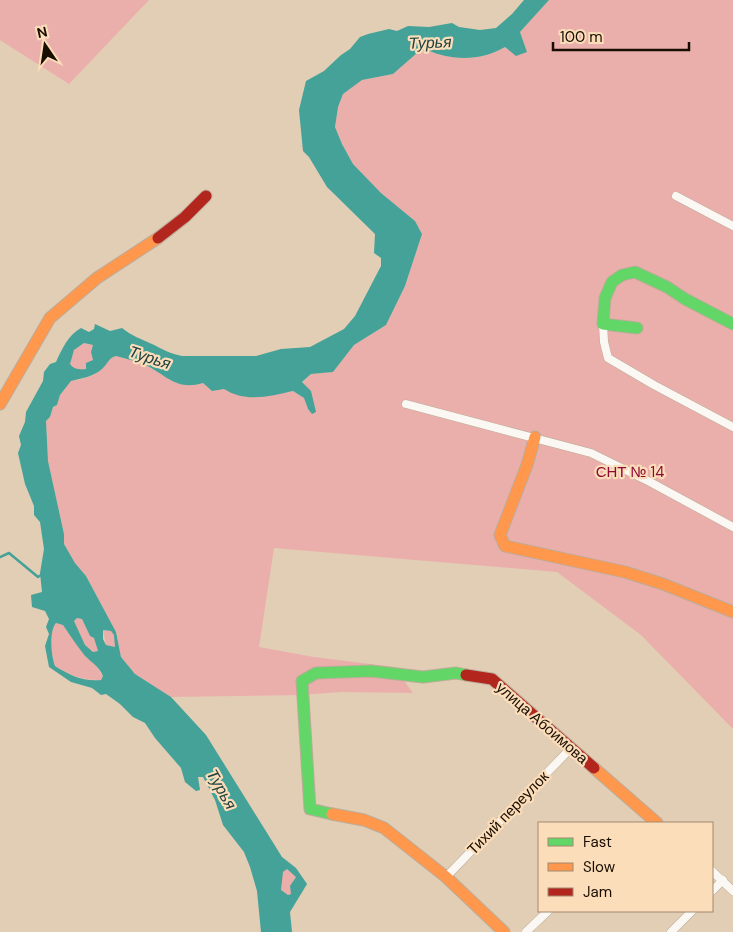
<svg xmlns="http://www.w3.org/2000/svg" width="733" height="932" viewBox="0 0 733 932" font-family="'DM Sans',sans-serif">
<style>
.green{fill:#ebafab}
.water{fill:#44a298;fill-rule:evenodd}
.lines{fill:none;stroke-linecap:round;stroke-linejoin:round}
.stream{stroke:#44a298;stroke-width:2.5}
.street-casing{stroke:#bcac9a;stroke-width:9}
.fast-casing{stroke:#bcac9a;stroke-width:13}
.slow-casing{stroke:#bcac9a;stroke-width:13}
.jam-casing{stroke:#bcac9a;stroke-width:13}
.street{stroke:#fbf8f4;stroke-width:8}
.fast{stroke:#63d668;stroke-width:11}
.slow{stroke:#ff974d;stroke-width:11}
.jam{stroke:#b3261e;stroke-width:11}
.labels{text-anchor:middle;stroke-width:4.5;stroke-linejoin:round;paint-order:stroke}
.park-label{font-size:15px;fill:#8c0935;stroke:#fbddba}
.street-label{font-size:15px;fill:#190d01;stroke:#fbddba}
.water-label{font-size:16px;font-style:italic;fill:#1f413f;stroke:#fbddba}
</style>
<rect width="100%" height="100%" fill="#e2cdb5"/>
<path class="green" d="M0,0H149L69,84L0,40Z
M549,0H733V729L641,635L557,572L274,548L259,647L314,657L394,667L413,693L341,692L300,695L171,697L135,674L121,657L116,632L86,576L75,563L64,544V534L48,461L46,421L50,417L53,407L57,405L60,395L71,381C82,379 93,377 102,369C107,365 109,357 116,356C126,359 137,361 146,365C166,375 178,391 203,383L212,391L224,388C241,399 275,395 293,391L304,398L308,409L313,414L302,383L311,374L333,372L354,345L386,325L405,286L422,234L415,221L381,193L353,164L342,144L335,127L338,107L343,94L362,80L393,74L417,53L427,50C451,61 483,61 505,47L527,52L520,32Z
M84,343L93,345L91,352L93,360L87,365L86,369C81,370 73,369 69,365L74,350Z
M77,618L82,619L90,636L94,638L99,651L93,652L85,645L75,624L74,621Z
M56,623L63,625L73,640L77,643L80,649L96,666L103,676L101,680C84,681 69,675 55,666C51,656 49,631 56,623Z
M103,630L111,631L114,635L116,647L106,645Z
M287,869L297,876L294,879L291,894L287,895L281,890L282,872Z"/>
<path class="water" d="M524,0H549L520,32L527,52L516,56L505,47C482,61 452,61 427,50L417,53L393,74L362,80L343,94L338,107L335,127L342,144L353,164L381,193L415,221L422,234L405,286L386,325L354,345L333,372L311,374L302,382L311,391L316,412L312,414L308,409L304,398L293,391C270,396 246,403 224,389L212,391L203,383C177,391 167,376 146,365C137,361 126,359 116,356C109,357 107,365 102,369C93,377 82,378 71,381L60,395L57,405L53,407L50,417L46,421L48,461L64,534V544L75,563L86,576L116,632L121,657L135,674L171,697L206,735L282,857L296,868L307,884L290,912L292,932H261L257,891L250,867L244,852L223,825L215,800L203,777H198L200,790L196,791L185,782L181,768L155,738L145,723L133,717L120,704L106,694L101,695L92,688L71,682L49,667L45,646L49,634L46,627L49,619L45,611L32,607L31,595L42,592L40,573L44,549L40,522L34,515V506L25,484L18,453L21,445L19,436L25,422L26,412L43,381L44,372L50,364L56,362C62,349 68,335 81,328L89,332L94,329L95,324L110,331L122,328C132,336 141,339 152,344C162,349 171,354 182,356H256L281,349L310,347L344,329L355,316L381,266V258L374,253L375,234L327,187L309,157L303,151L299,110L306,81L324,71L341,55L350,49L360,37L368,34L389,29L397,31L408,26L429,27L452,23L459,27L480,30L496,28L512,14ZM84,343L93,345L91,352L93,360L86,363V369C81,370 73,369 70,364L74,350ZM77,618L82,619L90,636L94,638L98,651L93,652L85,645L74,621ZM56,623L63,625C69,634 75,643 82,652C88,661 99,665 103,676L101,680C84,682 69,675 55,666C51,656 49,631 56,623ZM103,630L111,631L114,635L115,647L106,645L103,639ZM287,869L296,877L290,886L291,894L288,895L281,890L283,872Z"/>
<g class="lines">
<path class="stream" d="M0,557L9,553L38,577L41,575"/>
<defs>
<path id="street" d="M676,196L733,226
M603,324L604,342L608,358L654,385L733,427
M406,404L591,453L650,482L733,527
M712,871L733,891
M446,877L571,748
M712,891L723,880
M526,932L548,911
M671,932L692,911"/>
<path id="fast" d="M637,328L603,324L605,298L612,282L622,275L635,272L667,287L685,299L733,324
M332,814L310,809L302,681L316,673L371,671L423,677L456,673L466,675"/>
<path id="slow" d="M0,404L50,318L97,278L158,238
M535,437L527,465L500,535L505,546L625,572L663,584L733,612
M594,768L657,823
M332,814L364,820L384,828L446,877L504,932"/>
<path id="jam" d="M158,238L185,217L206,196
M466,675L492,679L594,768"/>
</defs>
<use href="#street" class="street-casing"/>
<use href="#fast" class="fast-casing"/>
<use href="#slow" class="slow-casing"/>
<use href="#jam" class="jam-casing"/>
<use href="#street" class="street"/>
<use href="#fast" class="fast"/>
<use href="#slow" class="slow"/>
<use href="#jam" class="jam"/>
</g>
<g class="labels">
<g class="park-label">
<text x="630" y="477">СНТ № 14</text>
</g>
<g class="street-label">
<text transform="translate(542 723) rotate(41)" y="5">улица Абоимова</text>
<text transform="translate(508 813) rotate(-46)" y="5">Тихий переулок</text>
</g>
<g class="water-label">
<text transform="translate(430 42) rotate(-2)" y="6">Турья</text>
<text transform="translate(150 357) rotate(18)" y="6">Турья</text>
<text transform="translate(222 789) rotate(60)" y="6">Турья</text>
</g>
</g>
<rect x="538" y="822" width="175" height="90" fill="#fbddba" stroke="#a18a70"/>
<rect x="548" y="838" width="25" height="8" fill="#63d668" stroke="#a18a70"/>
<text x="583" y="847" font-size="15" fill="#190d01">Fast</text>
<rect x="548" y="863" width="25" height="8" fill="#ff974d" stroke="#a18a70"/>
<text x="583" y="872" font-size="15" fill="#190d01">Slow</text>
<rect x="548" y="888" width="25" height="8" fill="#b3261e" stroke="#a18a70"/>
<text x="583" y="897" font-size="15" fill="#190d01">Jam</text>
<g transform="translate(45 45) rotate(347)" stroke="#fbddba" stroke-width="4" paint-order="stroke">
<path d="M0-4L9 19L0 12L-9 19Z" fill="#190d01"/>
<text y="-8" font-size="14" font-weight="bold" text-anchor="middle" fill="#190d01">N</text>
</g>
<path d="M553 42v8h136v-8" fill="none" stroke="#190d01" stroke-width="2.5"/>
<text x="560" y="42" font-size="15" fill="#190d01" stroke="#fbddba" stroke-width="4" paint-order="stroke">100 m</text>
</svg>
